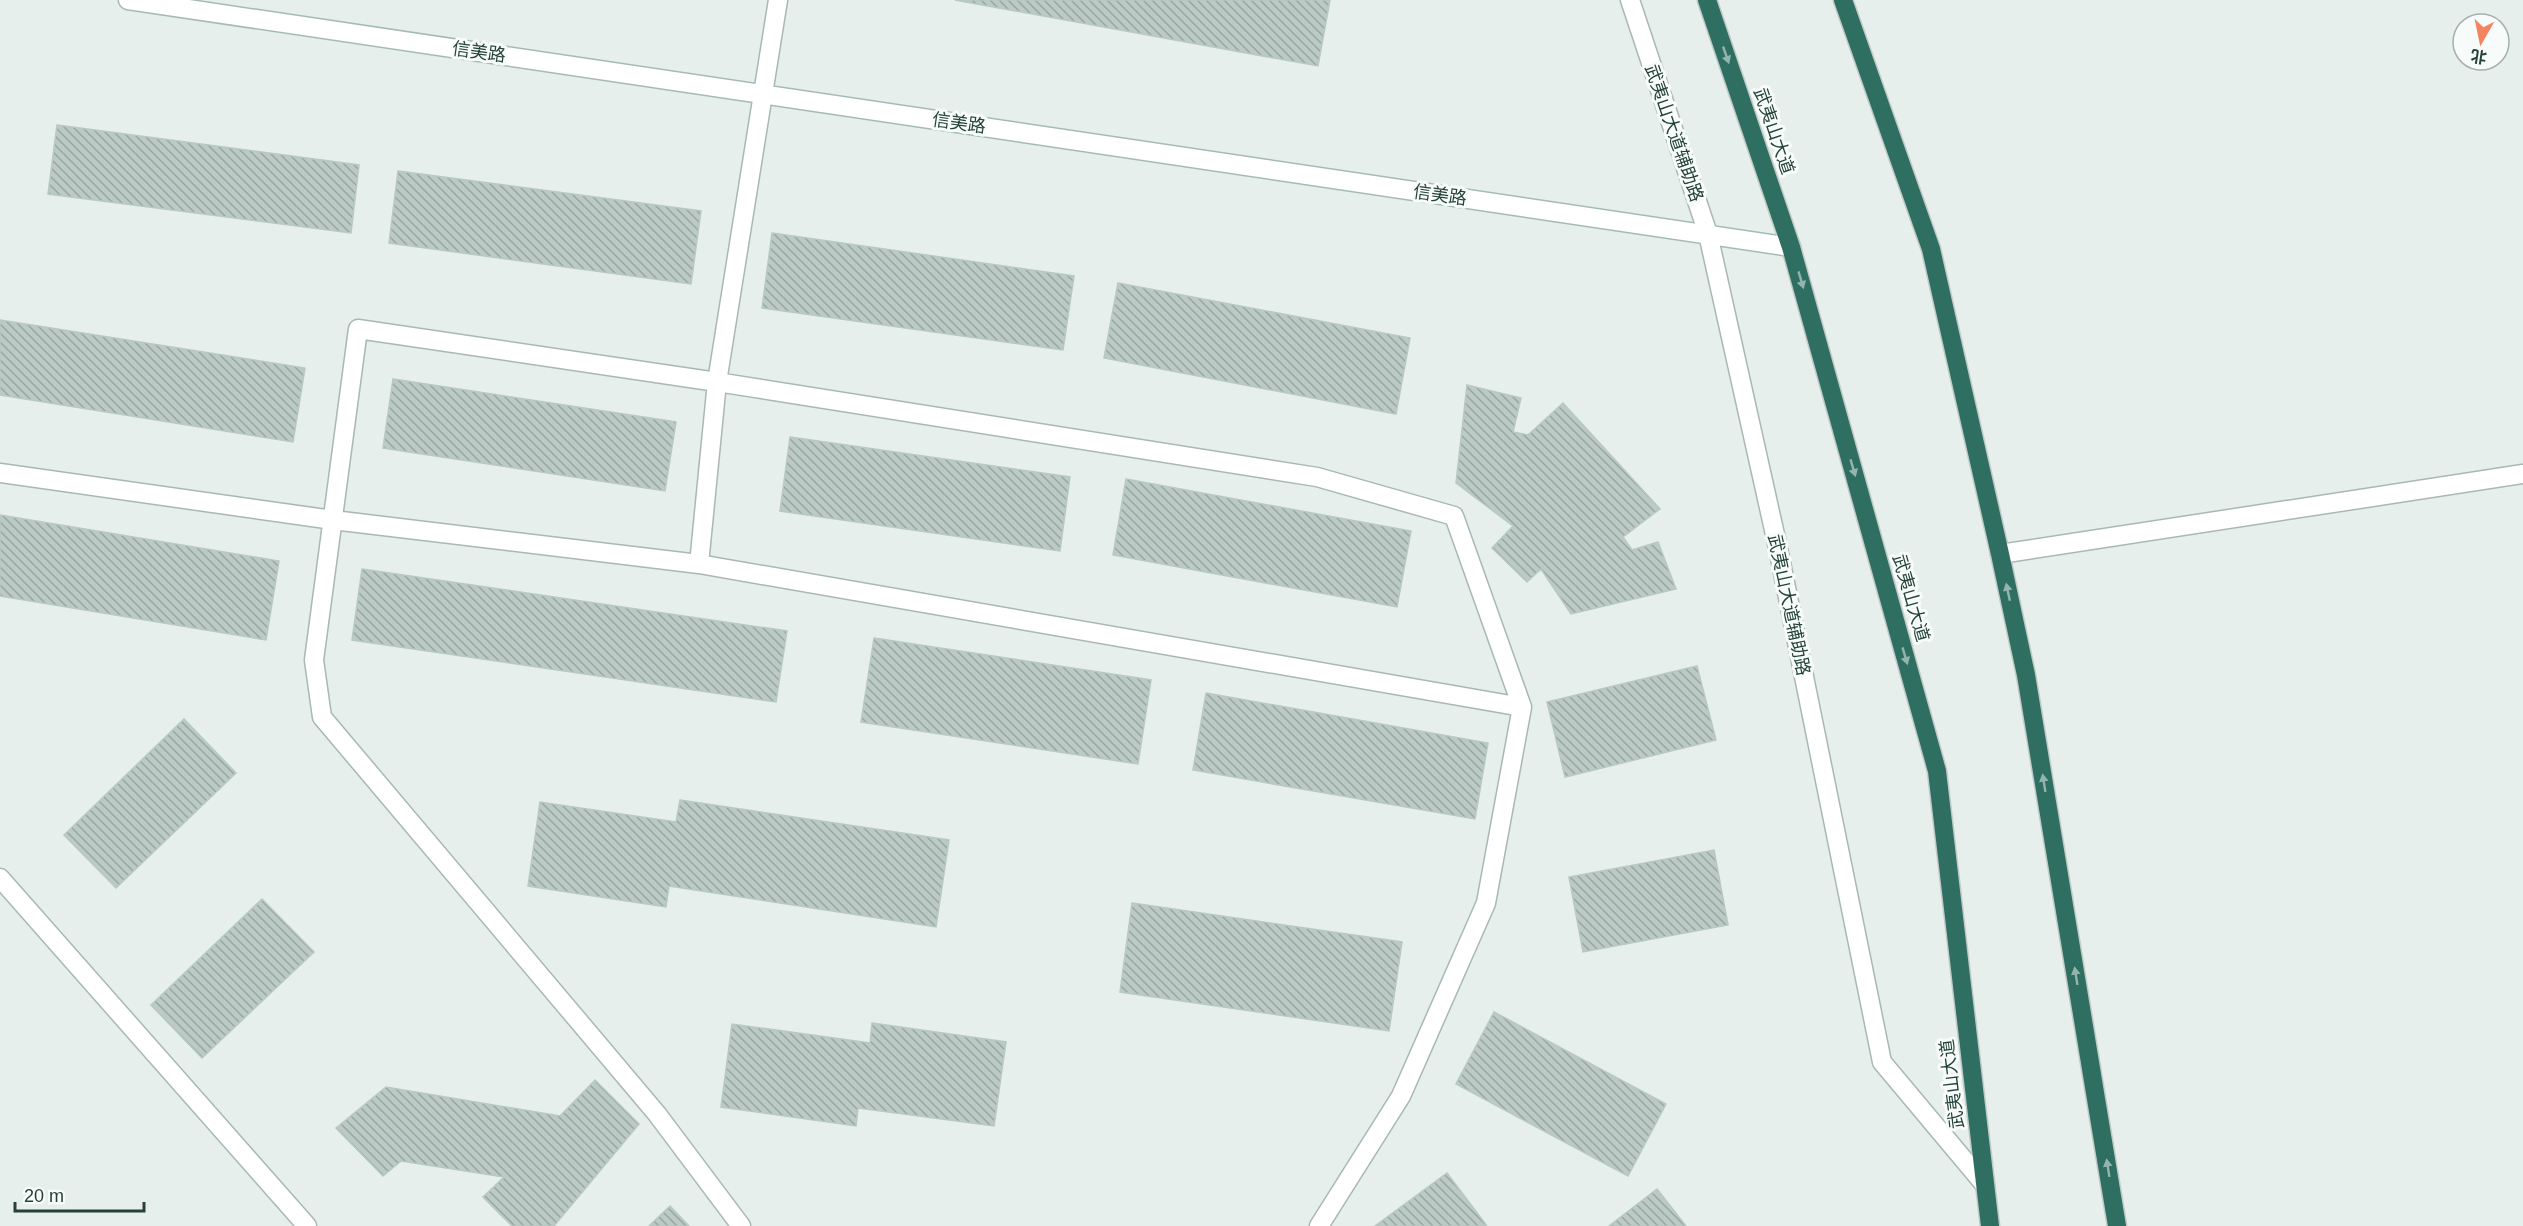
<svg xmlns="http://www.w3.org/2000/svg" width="2523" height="1226" viewBox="0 0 2523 1226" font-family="Arial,'Noto Sans SC',sans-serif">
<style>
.building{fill:url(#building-back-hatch);stroke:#b8c9c2;stroke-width:1.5}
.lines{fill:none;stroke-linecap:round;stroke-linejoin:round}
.lane-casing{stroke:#a8b8b2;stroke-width:21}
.street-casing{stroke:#a8b8b2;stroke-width:21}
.secondary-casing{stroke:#a4bbb3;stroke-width:21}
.highway-casing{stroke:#c2cac8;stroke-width:21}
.lane{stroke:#fff;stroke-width:18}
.street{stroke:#fff;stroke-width:18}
.secondary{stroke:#fff;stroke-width:18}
.highway{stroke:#2f6f62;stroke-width:18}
.oneway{fill:#93b5ae}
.labels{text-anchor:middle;stroke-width:6;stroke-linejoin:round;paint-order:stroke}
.street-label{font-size:18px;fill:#24423a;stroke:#f7fbf9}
</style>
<defs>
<pattern id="building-back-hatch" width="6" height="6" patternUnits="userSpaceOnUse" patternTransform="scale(1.5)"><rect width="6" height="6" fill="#bbcac4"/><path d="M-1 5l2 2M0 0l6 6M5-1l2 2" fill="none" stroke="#98a6a0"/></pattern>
</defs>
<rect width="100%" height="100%" fill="#e6efeb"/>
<path class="building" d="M955,0H1330L1318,66Z
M57,125L359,165L351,233L48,194Z
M398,171L701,211L691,284L389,243Z
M772,233L1074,276L1063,350L762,308Z
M1118,283L1410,338L1396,414L1104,358Z
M0,320L305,368L293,442L0,395Z
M393,379L676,422L665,491L383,448Z
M1467,385L1521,398L1513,432L1528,435L1563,403L1660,509L1623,537L1632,550L1658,542L1676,589L1571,614L1541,569L1527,582L1492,548L1513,526L1456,483Z
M790,437L1070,477L1060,551L780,511Z
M1126,479L1411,531L1397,607L1113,555Z
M0,515L279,561L266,640L0,596Z
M362,569L787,631L776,702L352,640Z
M874,638L1151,680L1138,764L861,722Z
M1697,666L1716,740L1565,777L1547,702Z
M1206,693L1488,743L1475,819L1193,770Z
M184,719L236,773L116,888L64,835Z
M680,800L949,840L936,927L669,886L666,907L528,886L540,802L676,822Z
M1714,850L1728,925L1583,952L1569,877Z
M262,899L314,952L202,1058L151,1005Z
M1132,903L1402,942L1389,1031L1120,992Z
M1494,1012L1666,1104L1628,1176L1456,1084Z
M872,1023L1006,1042L994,1126L858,1108L856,1126L721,1107L732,1024L870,1043Z
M595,1080L639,1124L554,1226H512L483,1197L504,1177L401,1161L383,1176L336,1128L386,1087L560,1116Z
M1447,1173L1487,1226H1375Z
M1657,1189L1686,1226H1609Z
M670,1206L689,1226H649Z"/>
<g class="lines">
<defs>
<path id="lane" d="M1630,0L1708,234L1778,548L1882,1062L1985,1185"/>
<path id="street" d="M0,473L333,520L699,564L1522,707
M2000,554L2523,474
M699,564L717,382L1317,477L1454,516L1522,707L1486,903L1401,1096L1319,1226
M0,878L307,1226
M741,1226L657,1114L322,717L314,660L358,329L717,382L778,0"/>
<path id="secondary" d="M128,0L1791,247"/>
<path id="highway" d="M1707,0L1791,247L1937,771L1990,1226
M1843,0L1931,249L2000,554L2026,675L2117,1226"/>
</defs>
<use href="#lane" class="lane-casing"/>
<use href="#street" class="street-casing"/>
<use href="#secondary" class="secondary-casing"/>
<use href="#highway" class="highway-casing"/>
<use href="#lane" class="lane"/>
<use href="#street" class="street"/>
<use href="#secondary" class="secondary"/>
<use href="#highway" class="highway"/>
</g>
<defs><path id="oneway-solid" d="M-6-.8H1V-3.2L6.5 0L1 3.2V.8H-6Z" transform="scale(1.5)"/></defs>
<g class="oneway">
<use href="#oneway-solid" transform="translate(1726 55) rotate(71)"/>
<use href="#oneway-solid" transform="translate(1801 280) rotate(74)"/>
<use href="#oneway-solid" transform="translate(1853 468) rotate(74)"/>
<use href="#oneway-solid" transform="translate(2008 592) rotate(-102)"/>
<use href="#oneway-solid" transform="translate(1905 656) rotate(74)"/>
<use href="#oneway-solid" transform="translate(2044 783) rotate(-99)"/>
<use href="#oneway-solid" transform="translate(2076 976) rotate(-99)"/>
<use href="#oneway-solid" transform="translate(2108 1168) rotate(-99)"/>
</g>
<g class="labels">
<g class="street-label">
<text transform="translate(479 52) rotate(8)" y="6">信美路</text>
<text transform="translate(959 123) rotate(8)" y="6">信美路</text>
<text transform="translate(1774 131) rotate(71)" y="6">武夷山大道</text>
<text transform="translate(1674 133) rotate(71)" y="6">武夷山大道辅助路</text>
<text transform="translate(1440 195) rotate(8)" y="6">信美路</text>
<text transform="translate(1911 598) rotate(74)" y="6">武夷山大道</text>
<text transform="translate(1789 605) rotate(78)" y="6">武夷山大道辅助路</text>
<text transform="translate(1952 1084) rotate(-97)" y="6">武夷山大道</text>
</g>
</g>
<g transform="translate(2481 42) rotate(189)"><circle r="28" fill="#f7fbf9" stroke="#a3b1ad" stroke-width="1.5"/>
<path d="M0-4.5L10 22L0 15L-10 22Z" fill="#f4845f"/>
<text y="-9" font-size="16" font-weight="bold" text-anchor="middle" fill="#24423a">北</text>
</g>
<path d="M15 1202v9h129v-9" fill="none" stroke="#24423a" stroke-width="3"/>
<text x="24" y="1202" font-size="18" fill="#24423a" stroke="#f7fbf9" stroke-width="4.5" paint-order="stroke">20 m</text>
</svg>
